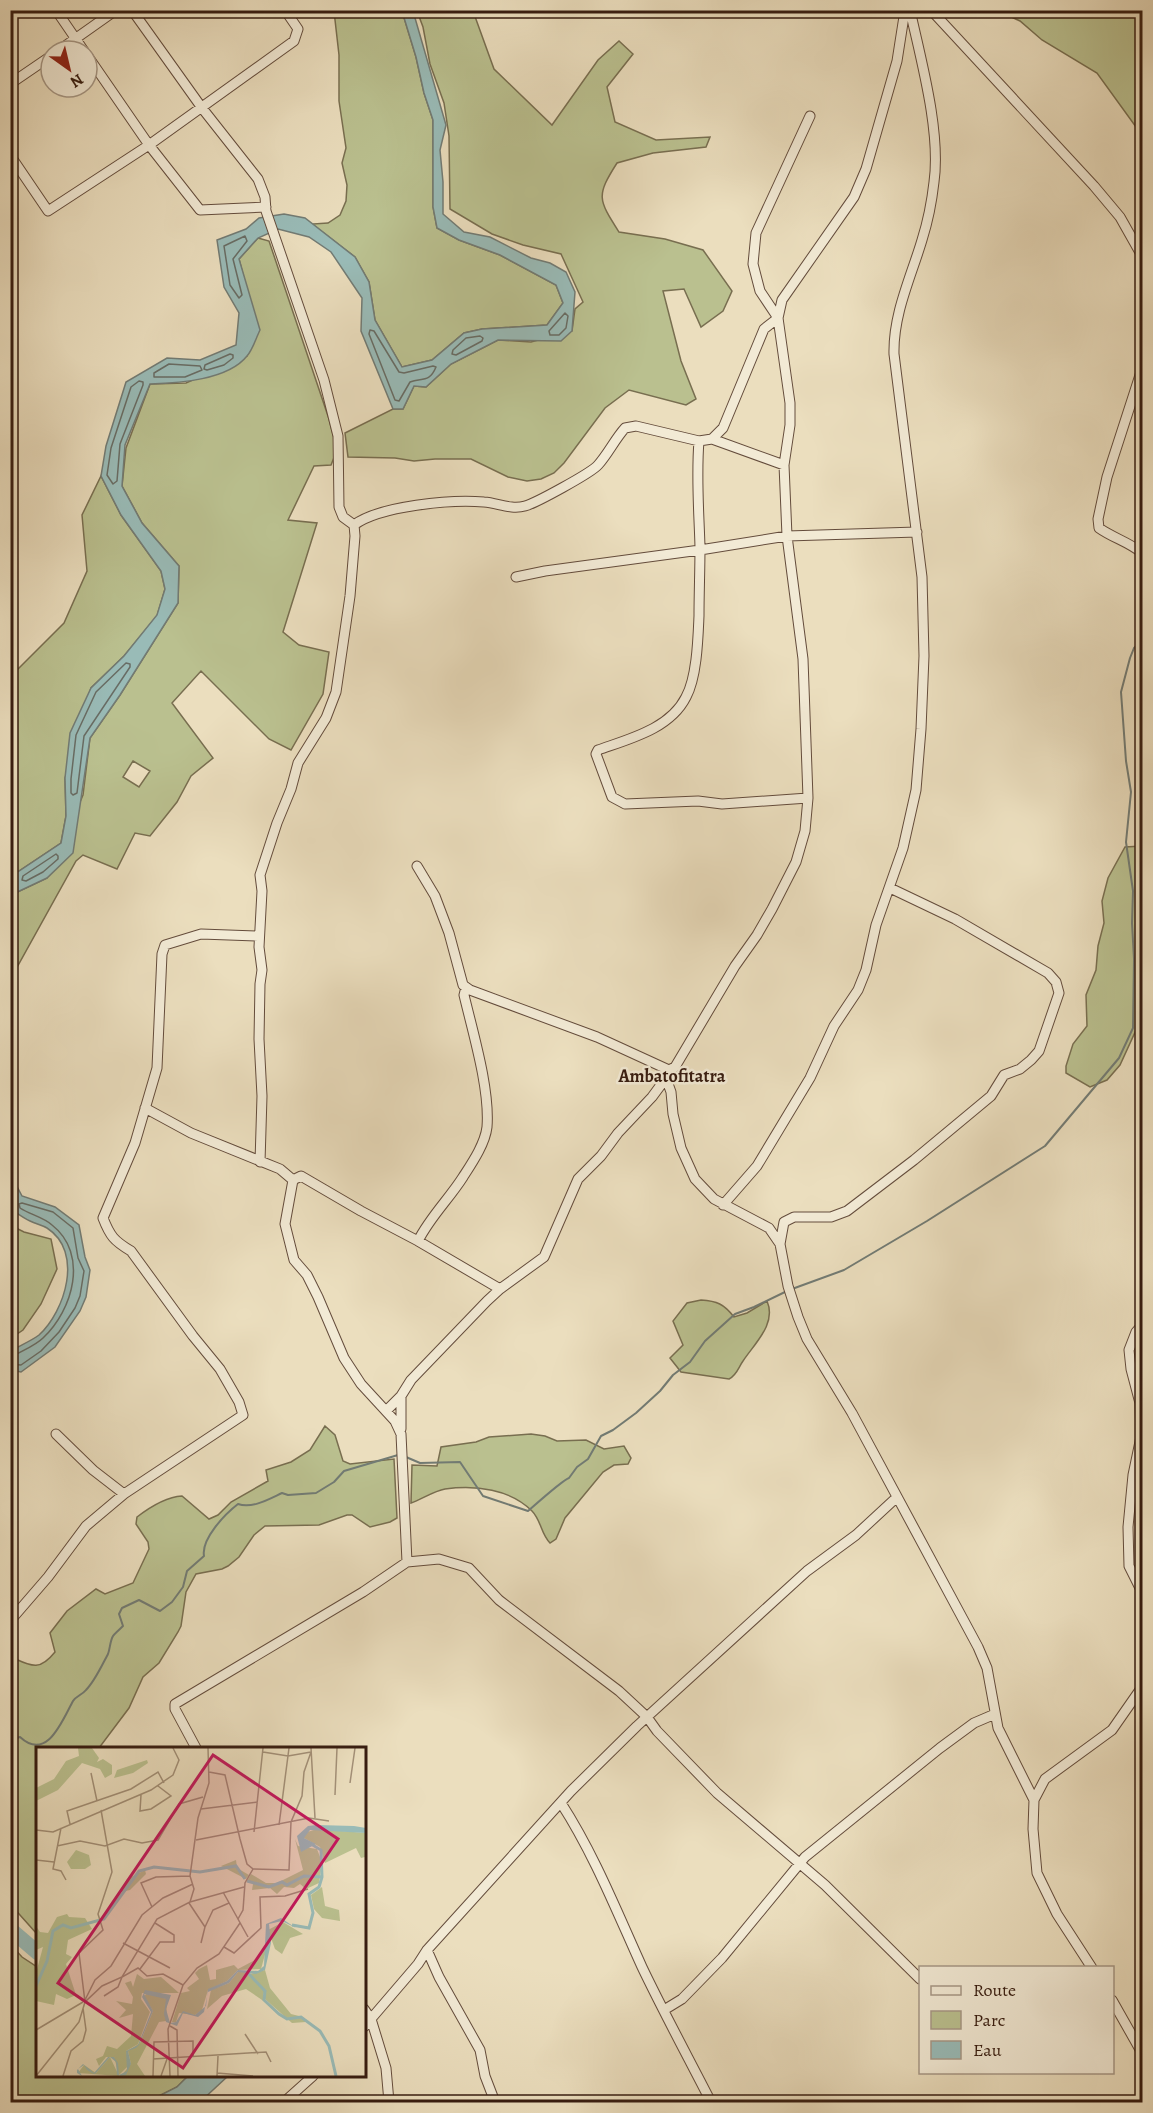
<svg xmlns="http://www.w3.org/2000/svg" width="1153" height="2113" viewBox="0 0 1153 2113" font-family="Alegreya,serif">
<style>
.green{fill:#bac08f;stroke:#786e50;stroke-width:1.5;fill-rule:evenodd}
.water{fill:#99bbb7;stroke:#727b74;stroke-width:1.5}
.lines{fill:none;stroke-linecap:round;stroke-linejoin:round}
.shore{stroke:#686c64;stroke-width:1.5}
.stream{stroke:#727b74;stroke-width:2}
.river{stroke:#99bbb7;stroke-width:15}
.minor-casing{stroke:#644c3c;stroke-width:11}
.minor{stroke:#f2ead5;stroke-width:9}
.labels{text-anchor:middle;stroke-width:5;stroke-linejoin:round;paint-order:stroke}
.neighbourhood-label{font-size:18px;font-weight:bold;fill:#371c10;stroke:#f2ead5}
.inset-river{fill:none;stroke:#99bbb7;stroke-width:3}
.inset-road{fill:none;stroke:#a39078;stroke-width:1.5}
.view{fill:#c2185b;fill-opacity:0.15;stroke:#c2185b;stroke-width:3}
.inset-edge{fill:none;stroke:#371c10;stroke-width:3}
</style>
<rect width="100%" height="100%" fill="#ebdebe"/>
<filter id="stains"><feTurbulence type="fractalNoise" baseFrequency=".00333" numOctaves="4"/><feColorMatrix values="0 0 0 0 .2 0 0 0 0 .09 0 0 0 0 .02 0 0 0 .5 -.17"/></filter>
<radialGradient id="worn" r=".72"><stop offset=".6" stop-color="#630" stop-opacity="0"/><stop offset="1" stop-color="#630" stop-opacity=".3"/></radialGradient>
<path class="green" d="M334,11H402L416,57L424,93L433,120V207L437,228L459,240L500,255L556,285L563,303L547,325L482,329L464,333L432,360L402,367L375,320L369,282L355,257L312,224L328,223L340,215L346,201L347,185L342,163L346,148L339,101V55Z
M417,11H473L494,69L552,125L598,60L619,41L633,54L607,87L615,122L656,140L710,137L706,147L653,153L617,163C596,196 598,199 619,232L665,239L703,250L732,291L723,311L701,327L684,289L663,291L681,361L696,399L686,405L629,390L605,408L564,463L554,473L541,479L527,481L508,477L471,459H435L414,461L395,458L348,457L345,433L393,409H403L414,386L426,387L451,364L498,340L531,342L572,331L575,309L583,302L561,254L523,245L492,234L450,209L449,136L444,103L430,64L423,27Z
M999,11H1142V132L1136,127L1097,73L1042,40L1020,21Z
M258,238L269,241L329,419L337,450L331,465L314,466L288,520L317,523L283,632L299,645L329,652L323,694L291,750L269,739L201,671L172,703L213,758L191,776L177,802L150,836L135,833L117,869L83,855L76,861L11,978V895L47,878L83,795L90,738L120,695L178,603L179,566L142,523L122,486L126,448L150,384L186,383L247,356L248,294L239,259ZM133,761L150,771L139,787L123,777Z
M101,476L121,515L161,571L165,589L157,616L124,656L91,688L65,778L66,816L61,843L16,873L10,871V677L64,623L87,571L82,515Z
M1142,846V1017L1120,1065L1107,1080L1090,1087L1066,1073V1066L1073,1044L1087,1026L1086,995L1096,970L1098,946L1104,923L1102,901L1108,878L1125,847Z
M10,1225L24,1232L51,1239L57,1269L41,1304L23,1330L11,1338Z
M701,1300C717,1301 724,1304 734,1317L747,1313L767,1301C777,1324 754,1344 743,1361C738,1368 737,1375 729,1379L681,1372L670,1358L683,1345L673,1321L687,1303Z
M325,1426L335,1435L343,1461L350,1464L394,1459L397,1518L390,1522L370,1527L352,1515H347L319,1525L265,1526L254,1535L239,1557L228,1566L222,1569L196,1574L186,1592L181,1626L178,1632L159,1663L143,1677L129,1708L99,1748H38L37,1934L11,1905V1657C31,1666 39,1672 55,1652L50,1633L67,1611L96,1589L105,1594L133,1583L149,1549L148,1542L136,1524L137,1517C150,1507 166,1497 182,1496L209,1519L218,1515L231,1502L268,1481L266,1470L291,1462L310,1450Z
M531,1434L545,1436L557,1441L586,1440L604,1449L624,1446L631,1458L628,1464L614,1465L603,1472L565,1518L556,1539L550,1543C541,1534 541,1520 532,1511C510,1489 476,1485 445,1489C434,1491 422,1499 411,1503L412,1465L437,1466L441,1447L476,1442L489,1437Z
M10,1944L22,1957L37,1967L38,2076H188L177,2087L147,2102H11Z"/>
<path class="water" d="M402,11H413L446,125L440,150L443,182V214L464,232L490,237L531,258L550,263L566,272L575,292L572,331L561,341L498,340L451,364L426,387L414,386L403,409H393L361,331L362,298L331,252L309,237L278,229L258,238L239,259L260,330C256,338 253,349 247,356C228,380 179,383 150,384L125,445L122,486L142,523L179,566L178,603L120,695L90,738L73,853L47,878L11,895V874L16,873L61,843L66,816L65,778L70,733L91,688L124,656L157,615L165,589L161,571L121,515L101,476L106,446L126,382L167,358L200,360L236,345L239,313L224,287L217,240L246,229L259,218L284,214L305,218L355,257L369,282L375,320L402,367L432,360L464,333L482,329L547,325L563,303L556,285L500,255L459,240L437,228L433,207V120L424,93L416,57Z
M11,1175L22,1196L55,1207L79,1225L85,1257L90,1270L86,1297L80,1311L55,1347L21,1372L11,1370V1351C19,1346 31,1341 39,1335C65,1311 84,1252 47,1228C42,1225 36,1224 30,1221C23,1218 17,1213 11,1209Z
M188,2076H228L200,2102H147L177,2087Z"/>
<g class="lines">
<path class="shore" d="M245,236L247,241L233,259L242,295L239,298L230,285L224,246Z
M565,313L568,316L566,328L559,335H550L549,331Z
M370,330L374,331L399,372L404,373L433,366L436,367C429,384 421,377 410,382L399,401L395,400L369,334Z
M480,336L483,338L482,341L456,355L452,354L453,350L466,338Z
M230,354L233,355V358L224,365L207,370L204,369L205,365Z
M169,364L200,366L202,370L185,377H154V373Z
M139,381L143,382V385L120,444L117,481L113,484L107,475L111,448L131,387Z
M126,663L130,664V667L84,736L77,793L73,795L71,793V779L76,735L96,692Z
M56,854L58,856V859L43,872L26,881L22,880L23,876Z
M10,1356L15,1355C24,1350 36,1345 43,1338C73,1310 89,1254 52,1225C45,1218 29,1214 20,1208L19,1204L22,1203L53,1212L73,1228L78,1258L84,1271L80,1296L75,1308L59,1332L41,1351L21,1365L10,1364"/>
<path class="stream" d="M1142,591L1137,603L1142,610
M792,1289L844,1270L927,1221L1045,1146L1119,1058L1133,1028L1134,959L1132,923L1133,891L1126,842L1131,792L1126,761L1121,692L1130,658L1134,648L1142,640
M406,1457L420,1463L460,1462L483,1496L528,1511C536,1504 563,1480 569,1478L577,1467L588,1459L601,1436L613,1430L636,1413L660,1391L673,1375L690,1362L705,1341L735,1314L754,1307L787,1291
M10,1744L14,1739L20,1737C47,1762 62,1721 73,1701C76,1696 82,1695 86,1690C95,1681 102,1665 108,1654C110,1649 110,1641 113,1636C115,1633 120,1629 123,1626L119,1614L122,1608L139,1600L160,1611L172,1602L183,1587L187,1571L204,1556C201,1539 225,1514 238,1504C252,1509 269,1499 282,1493L288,1495L316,1493L334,1482L344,1471L398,1455"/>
<path class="river" d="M10,1929L38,1953"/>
<defs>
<path id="minor" d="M56,10L84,51
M132,10L202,108L258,179L265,197L266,211L324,380L338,436L339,507L343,517L354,525L355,536L350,596L336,692L326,718L298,763L291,789L277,823L260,875L262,891L259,947L262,970L260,984L259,1039L262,1096L260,1162
M905,10L897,61L866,169L854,197L782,300L778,318L790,403V425L784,465L787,536L803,659L808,798L805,831L796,862L772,909L757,935L735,966L675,1067L669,1070L666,1078L671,1092L673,1114L681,1148L695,1179L714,1199L769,1228L780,1244L788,1286L798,1317L807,1339L852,1413L978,1647L987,1668L998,1728L1034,1800L1033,1829L1037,1873L1057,1914L1092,1968
M931,10L1094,186L1120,217L1142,256
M58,51L116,10
M87,55L149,145L200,210L266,207
M10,84L51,56
M10,155L48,211L149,145L294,41L298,29L285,10
M1142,369L1107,477L1098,519L1099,528C1113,538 1129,542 1142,553
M712,439L784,465
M699,441C696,477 699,512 700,547C700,570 699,593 699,616C698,638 697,677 686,697C670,729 629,739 598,750L596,754L612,797L625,804L698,801L722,804L808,798
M354,525C379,506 452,499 484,502C498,503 511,510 525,506C536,503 591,473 598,465C608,454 615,439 625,428L636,426L699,441L712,439L723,428L764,329L778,318L760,291L753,264L756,233L810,116
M516,577L545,571L700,550L787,536L917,532
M417,866L435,896L449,933L463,985L470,990L597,1037L669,1070
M145,1108L191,1133L280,1169L293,1180L285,1224L294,1260L307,1275L318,1297L344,1358L361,1384L395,1421L401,1434L407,1562L439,1559L469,1568L499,1600L619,1691L647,1717L657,1731L717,1793L825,1885L920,1979
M293,1180L301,1176L361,1211L418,1241L500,1289
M723,1205L757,1166L810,1078L834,1026L858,990L866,970L876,925L903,848L916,790L921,729L924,656L922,577L894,354C893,314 911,277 922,240C928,221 932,200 934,182C941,132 921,60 910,10
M418,1241C430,1217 449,1199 463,1177C472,1163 485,1144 487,1127C490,1089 473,1033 464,995L466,987
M780,1244L784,1222L794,1217H831L847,1211L914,1160L991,1096L1004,1075L1020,1069L1031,1060L1039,1051L1059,993L1056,982L1048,973L955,919L890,888
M1142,1325L1136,1332L1129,1350L1131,1369L1140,1403L1141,1437L1133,1475L1128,1527L1129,1566L1142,1592
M401,1396V1429
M386,1411L401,1396L411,1380L487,1301L500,1289L544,1257L578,1179L601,1156L618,1133L652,1097L666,1078
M56,1434L93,1470L124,1494
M10,1621L48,1577L86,1526L124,1494L243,1415L239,1402L220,1369L193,1336L131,1251C114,1241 110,1236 103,1218L135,1143L157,1068L162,954L165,945L201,934L258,936
M196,1748L175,1709V1704L363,1592L407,1562
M1034,1800L1045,1779L1112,1730L1142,1687
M561,1803C594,1854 617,1912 642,1967C664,2013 688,2057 711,2102
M427,1950L439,1977L480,2050L485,2076L495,2102
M1112,2000L1142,2053
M364,2009L371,2019L386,2068L389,2102
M664,2010L682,1999L722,1958L805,1857L940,1748L974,1723L995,1714
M364,2027L418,1964L427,1950L571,1791L637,1726L807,1571L856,1535L896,1498
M284,2102L313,2076"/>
</defs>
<use href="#minor" class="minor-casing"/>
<use href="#minor" class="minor"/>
</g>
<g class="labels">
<g class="neighbourhood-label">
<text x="672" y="1082">Ambatofitatra</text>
</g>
</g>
<g transform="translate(36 1747)">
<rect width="330" height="330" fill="#ebdebe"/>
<path d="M42,1H56L63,11L61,15L67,12L76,18V27L69,31L64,22L46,16L22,43L0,54V41L18,32L30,14L43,9ZM111,13L112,16L97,26L78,31L81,23ZM281,82L330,86L329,110L325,111L320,101L289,116L284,100L268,91V86ZM259,92L262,99L281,102L286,115L283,136L270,142L264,137L258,141L248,140L241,147L234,141L216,143L217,137L211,134L215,127L230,136H241L267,123ZM40,103L53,108L55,118L49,122H35L31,115ZM200,113L201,121L213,128L210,132L185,119ZM109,123L110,127L94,143L85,145L91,132ZM286,140L289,159L303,163L304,174L286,171L278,162L275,148ZM31,167L33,170L49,171L56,182L32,193L30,207L36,210L30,217L40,248L31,252L20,247L18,258L0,254V226L7,200L0,203V179L4,185L12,186L21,170ZM247,175L267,187L254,191L246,207L239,202L232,183ZM231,200L225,222L202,223L191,234L172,243L166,263L159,268L143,266L140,275H136L145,246L154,244L151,241L163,232L159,226L163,222L171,218L174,233L180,232V223L198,218L202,222L219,213ZM229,223L234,241L255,267L267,270L270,275L256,276L229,252V246L227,247L229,255L210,242L186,249L171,262L175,243L193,236L202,225H209L224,239L214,227ZM101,227L108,232L125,230L143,246H106L105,252L114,265L102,297L90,304L93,318L83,328L78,310H70L63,319L60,312L67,309L71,299L81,302L95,289L97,267L83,271L90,263L80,254L96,257L97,250L89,236L95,234L97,240ZM112,246L131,252L130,274L123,275L101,317L109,329H85L95,317L92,304L104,296L117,264L108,249ZM74,310L83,329L42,326L48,318L60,326Z" fill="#bac08f"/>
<path d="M281,78L318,79L330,81V86L274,83L268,91L280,97L265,105L261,89L272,79ZM245,171L260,181L246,174L233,177L235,196L229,223L220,227L202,225L193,236L172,245L168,265L162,270L147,266L141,279L130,275L128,267L130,252L108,247L117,264L103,298L100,301L92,304L95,317L90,328L85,329L81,328L80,315L74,310L60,326L58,327L51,323L48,318L42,322L46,329L41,326V323L47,317L58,326L72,310H78L82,316L83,328L91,324L90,304L102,298L115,265L106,250L109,243L135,248L130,262L134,276L140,275L147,264L159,268L170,259L172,242L191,234L202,223L222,224L228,219L230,177Z" fill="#99bbb7"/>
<path class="inset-river" d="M211,134L233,140L246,135L251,138L268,129L286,130M256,178L273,181L277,166L273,147L283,140L286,130L285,103L275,97M212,226L229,244L228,253L243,267L251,272L265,270L284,284L293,299L300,329M0,239L11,214L17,184L27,178L35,181L68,172L103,124L118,120L164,125L200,119L209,132"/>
<path class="inset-road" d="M275,1L279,71M227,5L252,9L275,5M173,25L189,28L204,92L211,117L217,122L209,136L207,163L202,172L212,190M55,26L61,54M314,36L319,1M105,48L104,64L115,62L135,49L122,39M299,48L301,1M165,62L222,55M34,77L31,64L95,42L122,25L128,36M243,78L253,1M25,81L17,122L25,124L30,133M0,83L17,85L115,43L137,28L143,13L137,1M218,85L227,1M160,93L273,71L293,74M21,99L44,94L69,99L88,92L106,96L122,93L143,57L167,50M0,113L18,115M217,122L253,123L255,75L266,49L268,25L275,5M187,145L202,172M154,155L208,140M153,156L169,180L165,196M116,160L105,136L120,130L154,129M169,180L177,163L193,156M87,196L134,221M188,200L198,206L225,181L224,150L249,149L272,142M104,222L124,195H138V188L119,176M68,249L82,240L86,230L102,221L111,229L127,227L147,238M49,253L59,233L75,219L106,168L127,151L157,137M49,255L43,206L67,183L62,167L76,125L65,63M134,279L141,283L142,329M0,283L47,255M209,287L222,307M117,312L230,305L235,315M181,326L217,329M0,329L43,275L49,255L66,239L86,230L121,172L154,155L158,142L154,129L162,71L173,36L172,1M27,329L35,304L47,294L50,283L47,261M117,329L118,295L157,294V311M125,329L131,312M134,329L132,282L147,238L161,221L183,207L204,176M181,329L182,309"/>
<path class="view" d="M177,8L302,92L147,321L22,236Z"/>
<rect width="330" height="330" class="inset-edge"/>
</g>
<rect width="1153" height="2113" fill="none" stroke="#ebdebe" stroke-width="36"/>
<rect x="12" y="12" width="1129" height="2089" fill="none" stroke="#371c10" stroke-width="3"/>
<rect x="18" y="18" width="1117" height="2077" fill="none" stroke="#371c10" stroke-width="1.5"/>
<rect x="919" y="1966" width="195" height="108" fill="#f2ead5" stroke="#a79886" stroke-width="1.5"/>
<rect x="931" y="1986" width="30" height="9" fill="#f2ead5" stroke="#a79886" stroke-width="1.5"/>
<text x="973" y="1996" font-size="18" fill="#371c10">Route</text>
<rect x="931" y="2011" width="30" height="18" fill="#bac08f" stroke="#a79886" stroke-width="1.5"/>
<text x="973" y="2026" font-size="18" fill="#371c10">Parc</text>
<rect x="931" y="2041" width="30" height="18" fill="#99bbb7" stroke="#a79886" stroke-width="1.5"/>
<text x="973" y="2056" font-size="18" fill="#371c10">Eau</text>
<g transform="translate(69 69) rotate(146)"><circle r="28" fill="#f2ead5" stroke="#a79886" stroke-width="1.5"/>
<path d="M0-4.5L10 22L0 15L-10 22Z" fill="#8f2418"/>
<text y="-9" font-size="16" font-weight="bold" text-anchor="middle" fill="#371c10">N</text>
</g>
<rect width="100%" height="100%" filter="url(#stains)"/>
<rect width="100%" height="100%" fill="url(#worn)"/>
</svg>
